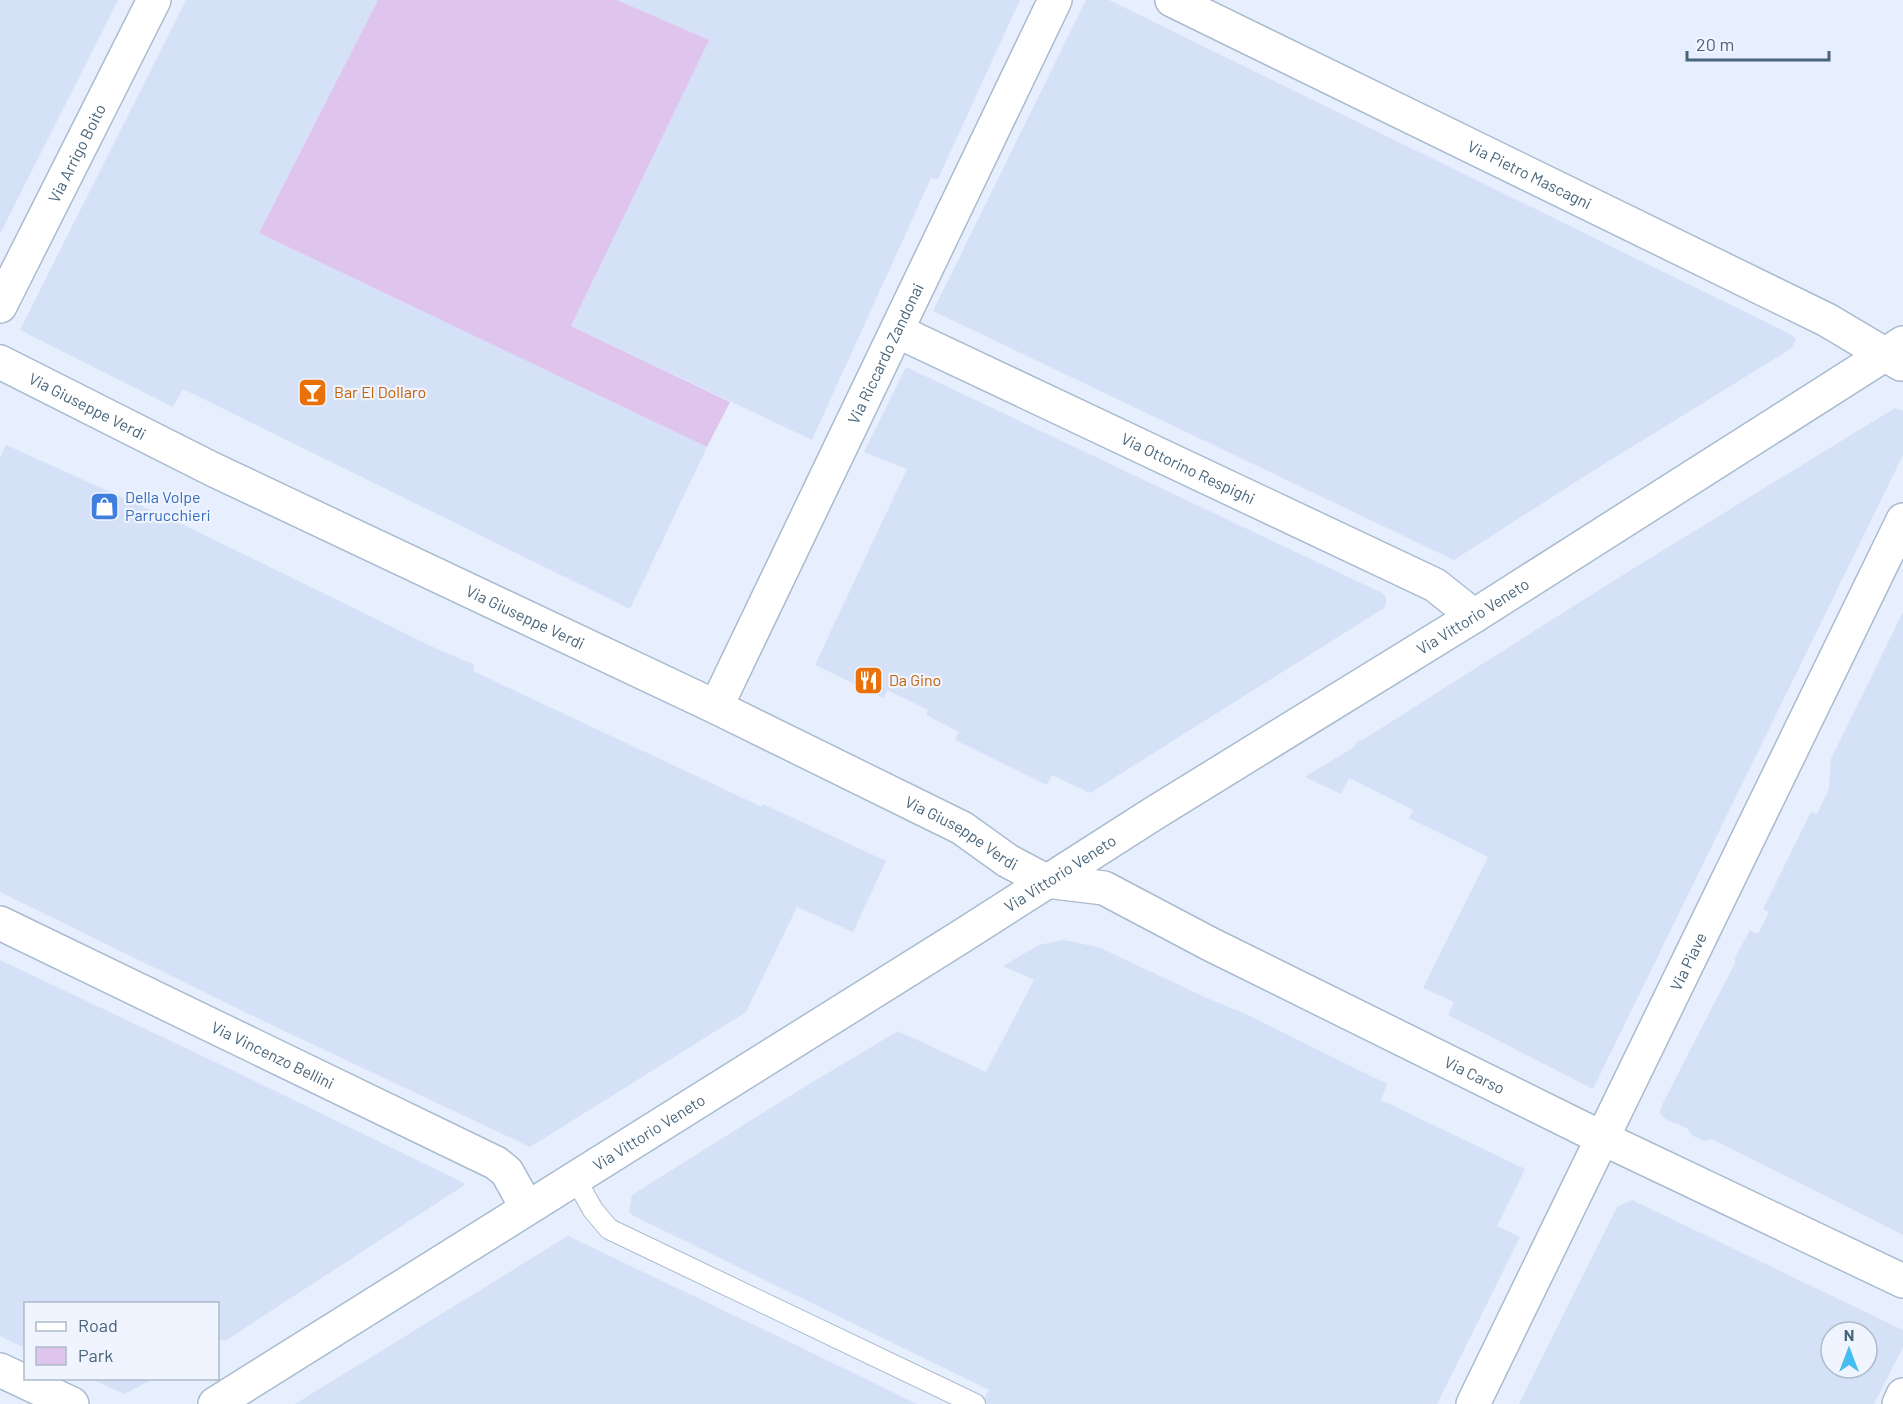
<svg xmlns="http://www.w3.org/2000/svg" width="1903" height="1404" viewBox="0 0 1903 1404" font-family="Barlow,sans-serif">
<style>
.residential{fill:#d5e1f6;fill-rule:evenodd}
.green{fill:#dfc4ed}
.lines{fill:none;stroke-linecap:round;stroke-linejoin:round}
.lane-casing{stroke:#a9bbce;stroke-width:22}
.street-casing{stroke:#a9bbce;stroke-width:36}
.lane{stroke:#fff;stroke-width:20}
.street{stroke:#fff;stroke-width:33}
.labels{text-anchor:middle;stroke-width:4.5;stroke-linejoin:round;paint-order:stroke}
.street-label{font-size:16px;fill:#49657a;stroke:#eff4ff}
.food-label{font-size:16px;fill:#c56008;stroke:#eff4ff;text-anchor:start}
.shop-label{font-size:16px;fill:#366cbe;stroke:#eff4ff;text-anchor:start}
</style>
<rect width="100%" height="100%" fill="#e7eefe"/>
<path class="residential" d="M0,0H118L0,234Z
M186,0H378L259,233L707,447L630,609L183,389L173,407L20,330Z
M617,0H1020L938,179L931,178L812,440L571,326L708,40Z
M1086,0H1109L1790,334L1796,339L1792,348L1588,474L1454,560L933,311Z
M906,367L1382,593L1386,597V604L1384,608L1090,793L1052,775L1047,785L955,740L959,732L926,715L928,710L887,690L884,698L815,665L907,469L864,452Z
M1895,408L1903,411V455L1593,1089L1448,1015L1454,1002L1423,988L1488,857L1409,818L1413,810L1349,778L1341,794L1305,777L1354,747L1358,740L1361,741L1618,578Z
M6,445L186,526L433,647L475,665L473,671L762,807L763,804L886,861L853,932L797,907L746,1012L530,1147L259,1019L0,892V458Z
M1903,612V1235L1712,1139L1704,1141L1691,1135L1687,1128L1665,1119L1660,1113L1662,1105L1735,963V958L1750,930L1758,934L1769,912L1763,909L1811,812L1817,814L1829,789L1831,759Z
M1063,940L1098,947L1207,998L1248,1015L1387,1084L1381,1100L1525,1169L1497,1226L1520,1237L1437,1404H981L989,1390L632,1215L629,1211L632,1195L806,1086L898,1031L986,1072L1034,980L1003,966L1039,945Z
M0,960L234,1071L466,1184L225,1341L220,1339L218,1343V1304H26L25,1348L0,1336Z
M1632,1200L1903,1330V1347L1874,1404H1519L1617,1207ZM1831,1332H1867V1368H1831Z
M568,1236L798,1346L917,1404H295Z
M91,1379H154L124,1394Z"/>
<path class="green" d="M378,0H617L709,40L571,326L730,402L707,447L259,233Z"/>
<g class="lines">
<defs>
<path id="lane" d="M575,1178L593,1210L609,1229L975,1404"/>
<g id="street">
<path id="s1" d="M1172,0L1827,320L1901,364"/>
<path id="s2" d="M0,306L154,0"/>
<path id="s3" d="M897,331L1435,585L1474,616"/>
<path id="s4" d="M0,362L212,469L716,707L962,828L1008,861L1046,881L1104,888L1210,944L1602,1138L1903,1281"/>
<path id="s5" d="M716,707L1055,0"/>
<path id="s6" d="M0,923L496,1163L507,1172L527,1208"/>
<path d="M0,1370L72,1404"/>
<path id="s7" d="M215,1404L962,936L1156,812L1474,616L1903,343"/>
<path id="s8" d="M1473,1404L1903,520"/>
<path d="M1899,1404L1903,1395"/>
</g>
</defs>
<use href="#lane" class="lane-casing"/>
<use href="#street" class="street-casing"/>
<use href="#lane" class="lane"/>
<use href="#street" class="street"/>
</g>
<defs>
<symbol id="bar-square" viewBox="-11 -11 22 22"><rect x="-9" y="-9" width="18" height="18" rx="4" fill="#e8710a" stroke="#eff4ff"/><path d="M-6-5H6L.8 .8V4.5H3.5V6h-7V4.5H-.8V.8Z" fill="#fff"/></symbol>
<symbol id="shop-square" viewBox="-11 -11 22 22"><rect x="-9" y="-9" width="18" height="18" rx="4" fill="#3f7fe0" stroke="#eff4ff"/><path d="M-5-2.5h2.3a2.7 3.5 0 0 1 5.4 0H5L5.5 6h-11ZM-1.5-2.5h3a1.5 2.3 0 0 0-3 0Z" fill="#fff"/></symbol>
<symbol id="restaurant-square" viewBox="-11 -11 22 22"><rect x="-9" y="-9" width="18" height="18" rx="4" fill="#e8710a" stroke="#eff4ff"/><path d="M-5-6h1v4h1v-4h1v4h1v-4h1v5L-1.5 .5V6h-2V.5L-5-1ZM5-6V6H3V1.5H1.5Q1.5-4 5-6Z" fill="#fff"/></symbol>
</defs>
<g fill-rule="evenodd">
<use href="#bar-square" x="296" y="376" width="33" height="33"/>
<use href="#shop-square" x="88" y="490" width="33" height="33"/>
<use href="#restaurant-square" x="852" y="664" width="33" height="33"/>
</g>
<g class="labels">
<g class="street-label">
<text dy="6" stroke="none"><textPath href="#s2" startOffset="171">Via Arrigo Boito</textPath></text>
<text dy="6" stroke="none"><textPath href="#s1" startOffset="398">Via Pietro Mascagni</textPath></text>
<text dy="6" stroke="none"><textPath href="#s5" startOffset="392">Via Riccardo Zandonai</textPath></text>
<text dy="6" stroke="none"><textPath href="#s4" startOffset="98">Via Giuseppe Verdi</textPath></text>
<text dy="6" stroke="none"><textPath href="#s3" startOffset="322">Via Ottorino Respighi</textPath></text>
<text dy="6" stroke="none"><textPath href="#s7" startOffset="1484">Via Vittorio Veneto</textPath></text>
<text dy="6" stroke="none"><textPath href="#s4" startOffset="584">Via Giuseppe Verdi</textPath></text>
<text dy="6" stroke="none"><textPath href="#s4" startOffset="1071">Via Giuseppe Verdi</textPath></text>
<text dy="6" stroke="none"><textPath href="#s7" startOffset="998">Via Vittorio Veneto</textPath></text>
<text dy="6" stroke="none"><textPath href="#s8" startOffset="492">Via Piave</textPath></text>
<text dy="6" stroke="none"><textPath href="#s6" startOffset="303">Via Vincenzo Bellini</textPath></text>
<text dy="6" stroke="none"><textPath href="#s4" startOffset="1642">Via Carso</textPath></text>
<text dy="6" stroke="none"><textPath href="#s7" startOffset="512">Via Vittorio Veneto</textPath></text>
</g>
<g class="food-label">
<text x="334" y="398">Bar El Dollaro</text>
<text x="889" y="686">Da Gino</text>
</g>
<g class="shop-label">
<text x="125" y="503">Della Volpe<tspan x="125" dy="18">Parrucchieri</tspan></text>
</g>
</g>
<rect x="24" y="1302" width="195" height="78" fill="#eff4ff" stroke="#adbbca" stroke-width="1.5"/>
<rect x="36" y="1322" width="30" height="9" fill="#ffffff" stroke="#adbbca" stroke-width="1.5"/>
<text x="78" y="1332" font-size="18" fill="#49657a">Road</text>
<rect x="36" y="1347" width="30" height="18" fill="#dfc4ed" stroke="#adbbca" stroke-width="1.5"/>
<text x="78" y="1362" font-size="18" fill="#49657a">Park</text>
<g transform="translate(1849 1350)"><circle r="28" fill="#eff4ff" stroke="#adbbca" stroke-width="1.5"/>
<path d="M0-4.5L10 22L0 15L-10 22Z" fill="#45bdef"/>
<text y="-9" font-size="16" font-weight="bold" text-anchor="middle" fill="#49657a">N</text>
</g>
<path d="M1687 51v9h142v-9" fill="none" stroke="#49657a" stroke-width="3"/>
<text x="1696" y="51" font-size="18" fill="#49657a" stroke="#eff4ff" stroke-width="4.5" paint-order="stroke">20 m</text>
</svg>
